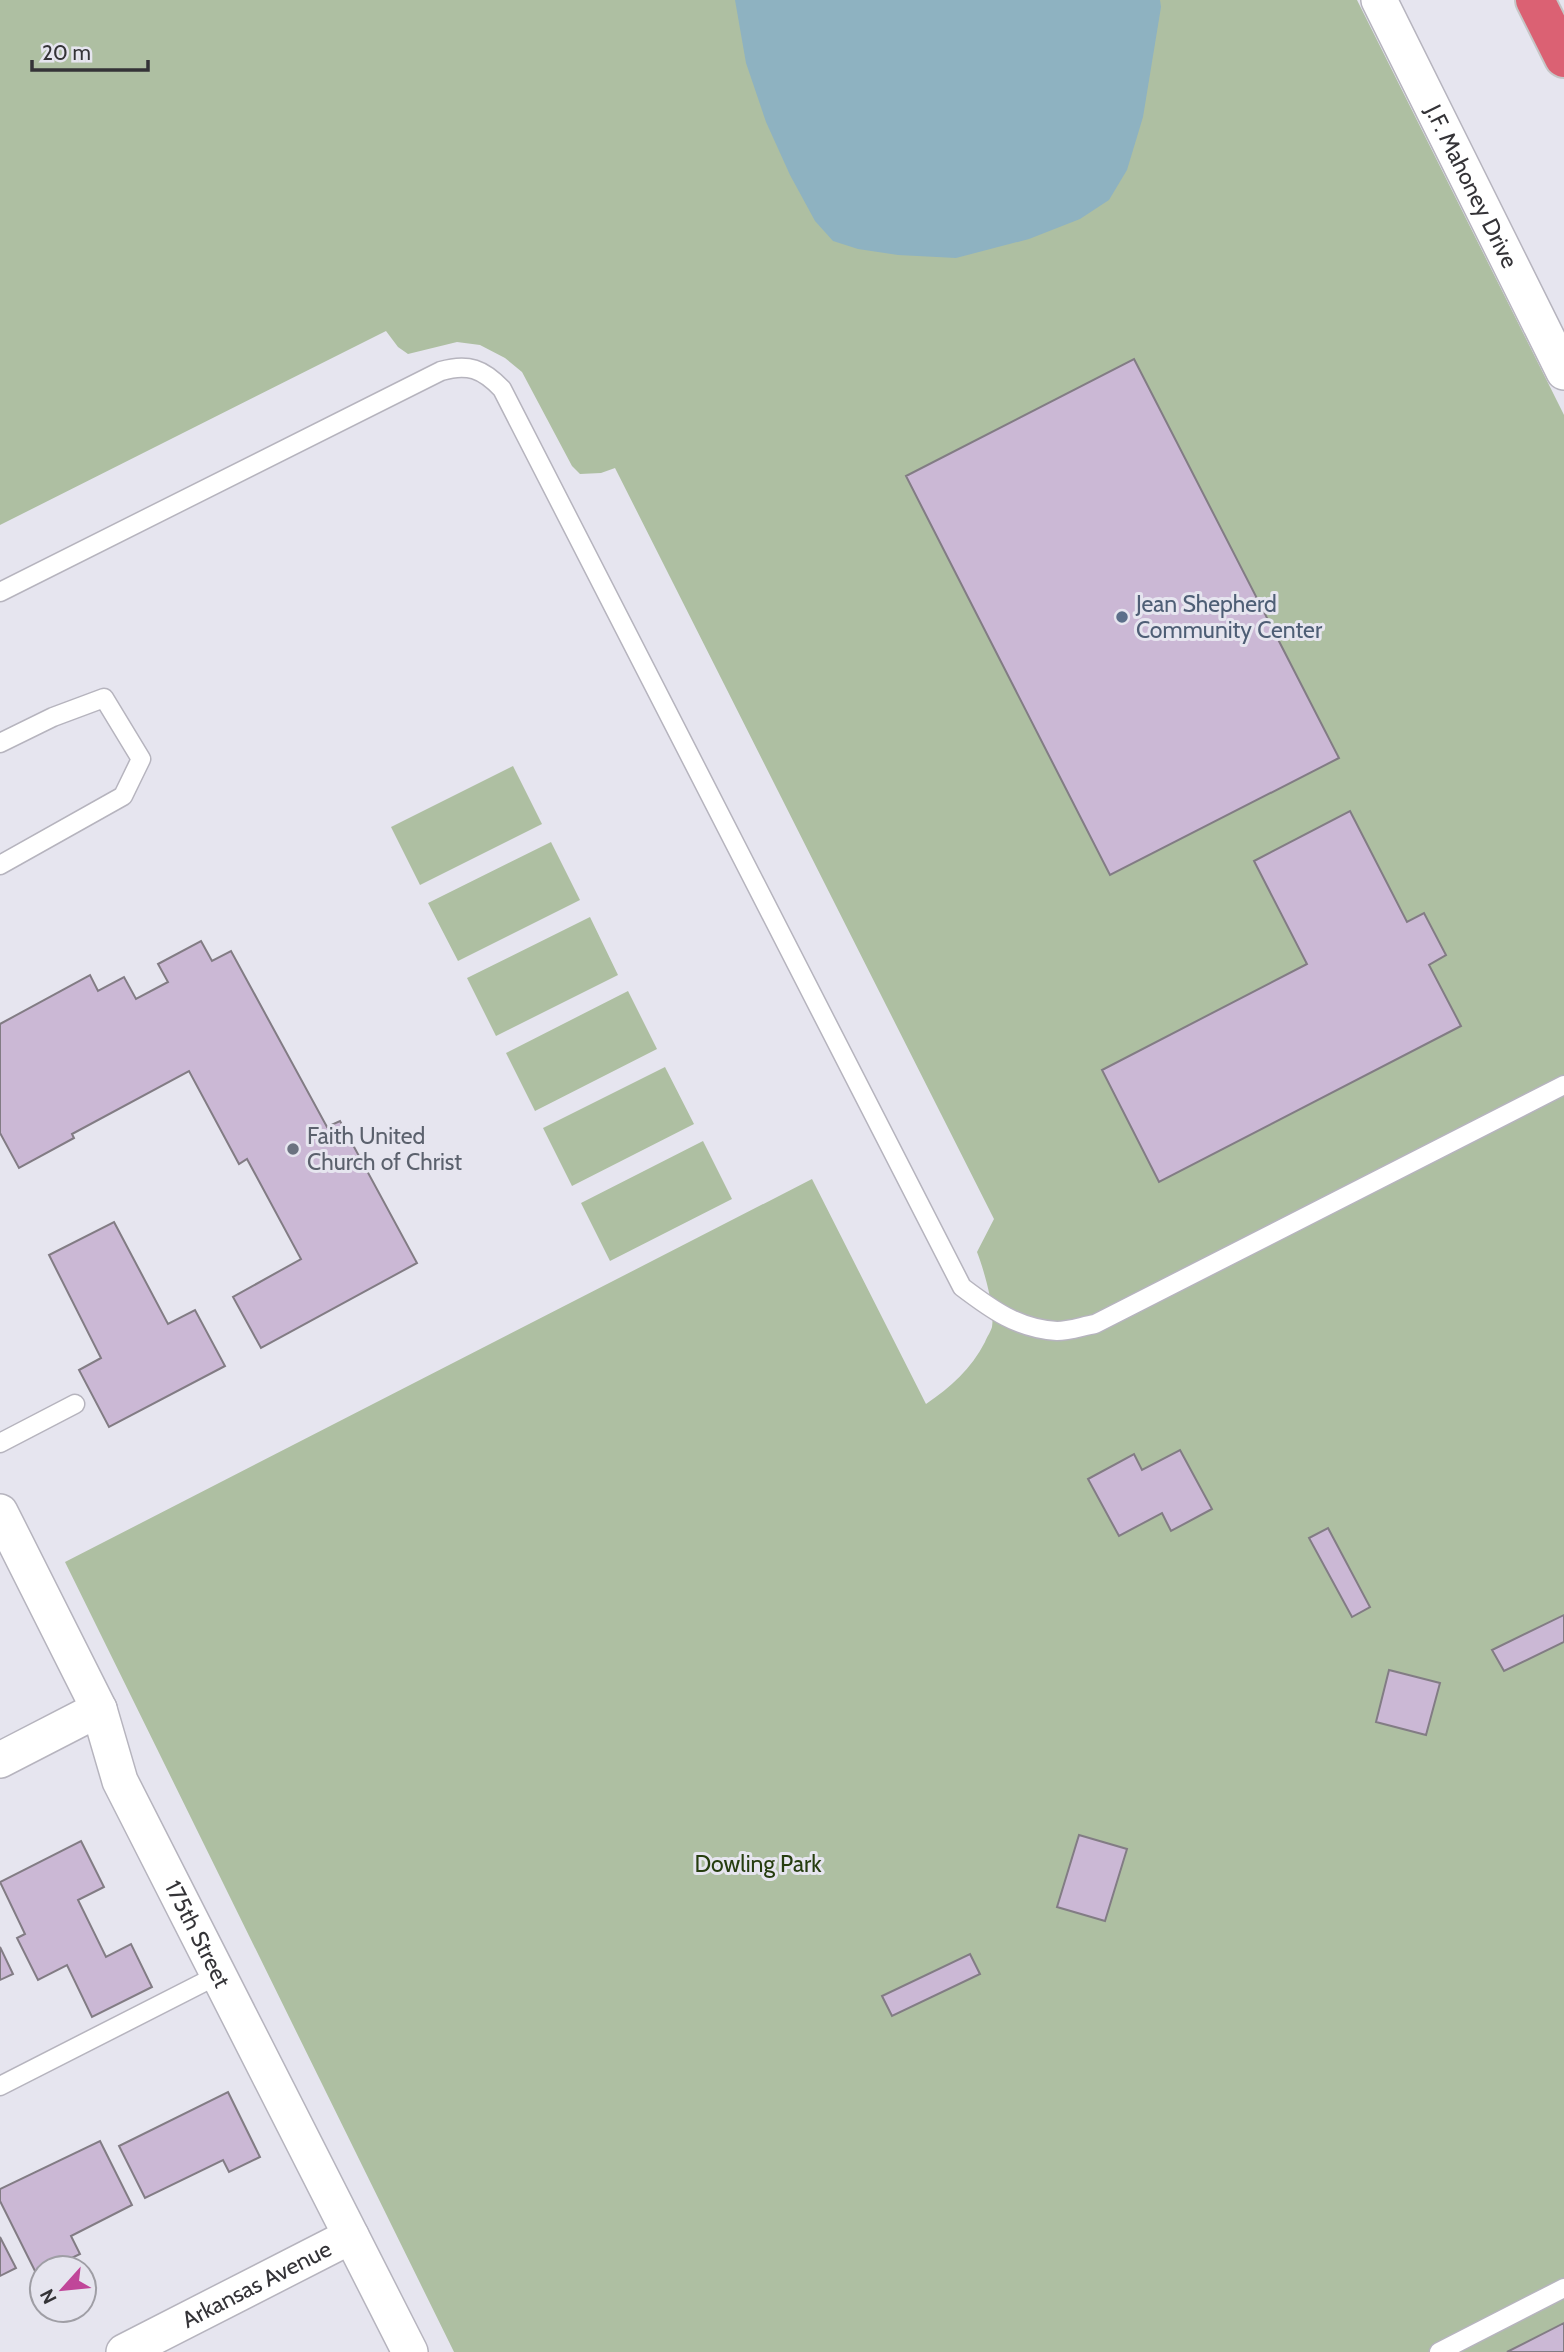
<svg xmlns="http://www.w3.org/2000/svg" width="1564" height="2352" viewBox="0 0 1564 2352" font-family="Cabin,sans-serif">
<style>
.green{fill:#aebfa2}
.water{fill:#8eb2c1}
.building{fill:#cbb8d5;stroke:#827c84;stroke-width:2}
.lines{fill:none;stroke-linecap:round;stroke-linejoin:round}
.lane-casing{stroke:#b6b4be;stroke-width:21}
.street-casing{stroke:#b6b4be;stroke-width:38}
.highway-casing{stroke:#c6c6c7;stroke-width:42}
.lane{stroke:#fff;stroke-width:18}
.street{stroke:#fff;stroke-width:35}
.highway{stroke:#db6173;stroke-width:38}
.service-dot{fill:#5c6f8a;stroke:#e6e5ef;stroke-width:2.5}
.worship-dot{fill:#6b7280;stroke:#e6e5ef;stroke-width:2.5}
.labels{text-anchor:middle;stroke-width:6;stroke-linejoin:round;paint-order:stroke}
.street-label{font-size:23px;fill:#343337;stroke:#e6e5ef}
.service-label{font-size:23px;fill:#4e5e75;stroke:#e6e5ef;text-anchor:start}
.worship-label{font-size:23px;fill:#5b616d;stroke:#e6e5ef;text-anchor:start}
.park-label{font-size:23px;fill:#263d0f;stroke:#e6e5ef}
</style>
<rect width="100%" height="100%" fill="#e6e5ef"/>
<path class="green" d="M0,0H1357L1564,415V2352H454L65,1562L812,1179L926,1404C951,1387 971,1369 985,1342C987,1337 991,1331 992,1327C995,1308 984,1270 977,1252L994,1219L615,468L601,473L580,474L572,466L522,372L505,358L480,345L457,342L408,354L398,347L386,331L0,525Z
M513,766L542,824L420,885L391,827Z
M551,842L580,900L458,961L428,903Z
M590,917L618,975L496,1036L467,978Z
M628,991L657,1049L535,1111L506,1053Z
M665,1067L694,1124L572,1186L543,1128Z
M703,1141L732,1199L610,1261L581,1203Z"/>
<path class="water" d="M735,0H1160L1161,7L1143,117L1127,170L1109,200L1080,219L1029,239L956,258L898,255L858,249L833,241L815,221L790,175L766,122L746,63Z"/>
<path class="building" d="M1134,359L1339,758L1110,875L906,476Z
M1350,811L1407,922L1424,913L1446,955L1429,965L1461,1026L1159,1182L1102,1070L1307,964L1254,861Z
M201,941L212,961L231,951L327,1127L340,1121L417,1263L261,1348L233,1297L301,1259L247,1159L239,1164L189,1071L72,1134L74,1138L19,1168L0,1133V1024L90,975L98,991L124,977L136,999L168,982L158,964Z
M114,1222L168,1324L195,1310L225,1366L109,1427L79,1370L101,1358L49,1255Z
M1180,1450L1212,1509L1171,1531L1162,1513L1119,1536L1088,1479L1134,1454L1142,1470Z
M1328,1528L1370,1607L1352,1617L1309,1538Z
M1564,1615V1642L1504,1671L1492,1650Z
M1389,1670L1440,1683L1426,1735L1376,1722Z
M1079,1835L1127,1849L1105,1921L1057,1907Z
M81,1841L104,1887L78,1900L106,1957L131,1944L152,1987L92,2017L67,1965L38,1980L17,1938L25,1934L0,1882Z
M0,1947L13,1974L0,1980Z
M970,1954L980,1974L892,2016L882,1996Z
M228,2092L260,2157L229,2172L223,2160L145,2198L119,2146Z
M100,2141L132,2205L71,2236L80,2254L51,2268H42V2273L37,2275L0,2201V2189Z
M0,2237L16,2268L0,2276Z
M1564,2323V2352H1507Z"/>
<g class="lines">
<defs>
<path id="lane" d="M0,592L441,371C468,363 483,369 502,389L962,1287C991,1309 1018,1329 1057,1331C1069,1331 1083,1326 1095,1324L1564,1085
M0,743L53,717L104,698L141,759L123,796L0,865
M0,1443L75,1404
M0,2086L218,1975
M1439,2352L1564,2288"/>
<g id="street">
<path id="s1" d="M1379,0L1564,372"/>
<path id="s2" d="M0,1512L99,1709L120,1781L410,2352"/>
<path d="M0,1760L99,1709"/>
<path id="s3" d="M124,2352L351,2236"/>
</g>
<path id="highway" d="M1535,0L1564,58"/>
</defs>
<use href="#lane" class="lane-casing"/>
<use href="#street" class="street-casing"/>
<use href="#highway" class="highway-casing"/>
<use href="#lane" class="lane"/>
<use href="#street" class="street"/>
<use href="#highway" class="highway"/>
</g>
<circle class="service-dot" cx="1122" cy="617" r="7"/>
<circle class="worship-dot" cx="293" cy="1149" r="7"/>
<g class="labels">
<g class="street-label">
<text dy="8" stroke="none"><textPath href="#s1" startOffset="208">J.F. Mahoney Drive</textPath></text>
<text dy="8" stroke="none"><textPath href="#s2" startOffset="467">175th Street</textPath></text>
<text dy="8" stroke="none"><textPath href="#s3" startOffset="149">Arkansas Avenue</textPath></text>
</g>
<g class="service-label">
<text x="1136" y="612">Jean Shepherd<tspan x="1136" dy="26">Community Center</tspan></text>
</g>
<g class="worship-label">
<text x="307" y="1144">Faith United<tspan x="307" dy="26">Church of Christ</tspan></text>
</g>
<g class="park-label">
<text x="758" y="1872">Dowling Park</text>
</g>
</g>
<g transform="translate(63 2289) rotate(243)"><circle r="33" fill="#e6e5ef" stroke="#9f9ea5" stroke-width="2"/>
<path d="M0-5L12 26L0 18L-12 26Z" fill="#c04699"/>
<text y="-10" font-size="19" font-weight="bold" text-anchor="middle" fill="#343337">N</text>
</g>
<path d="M32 60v10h116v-10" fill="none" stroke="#343337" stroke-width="3.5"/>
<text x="42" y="60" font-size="21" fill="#343337" stroke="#e6e5ef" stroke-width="5" paint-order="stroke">20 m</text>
</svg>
